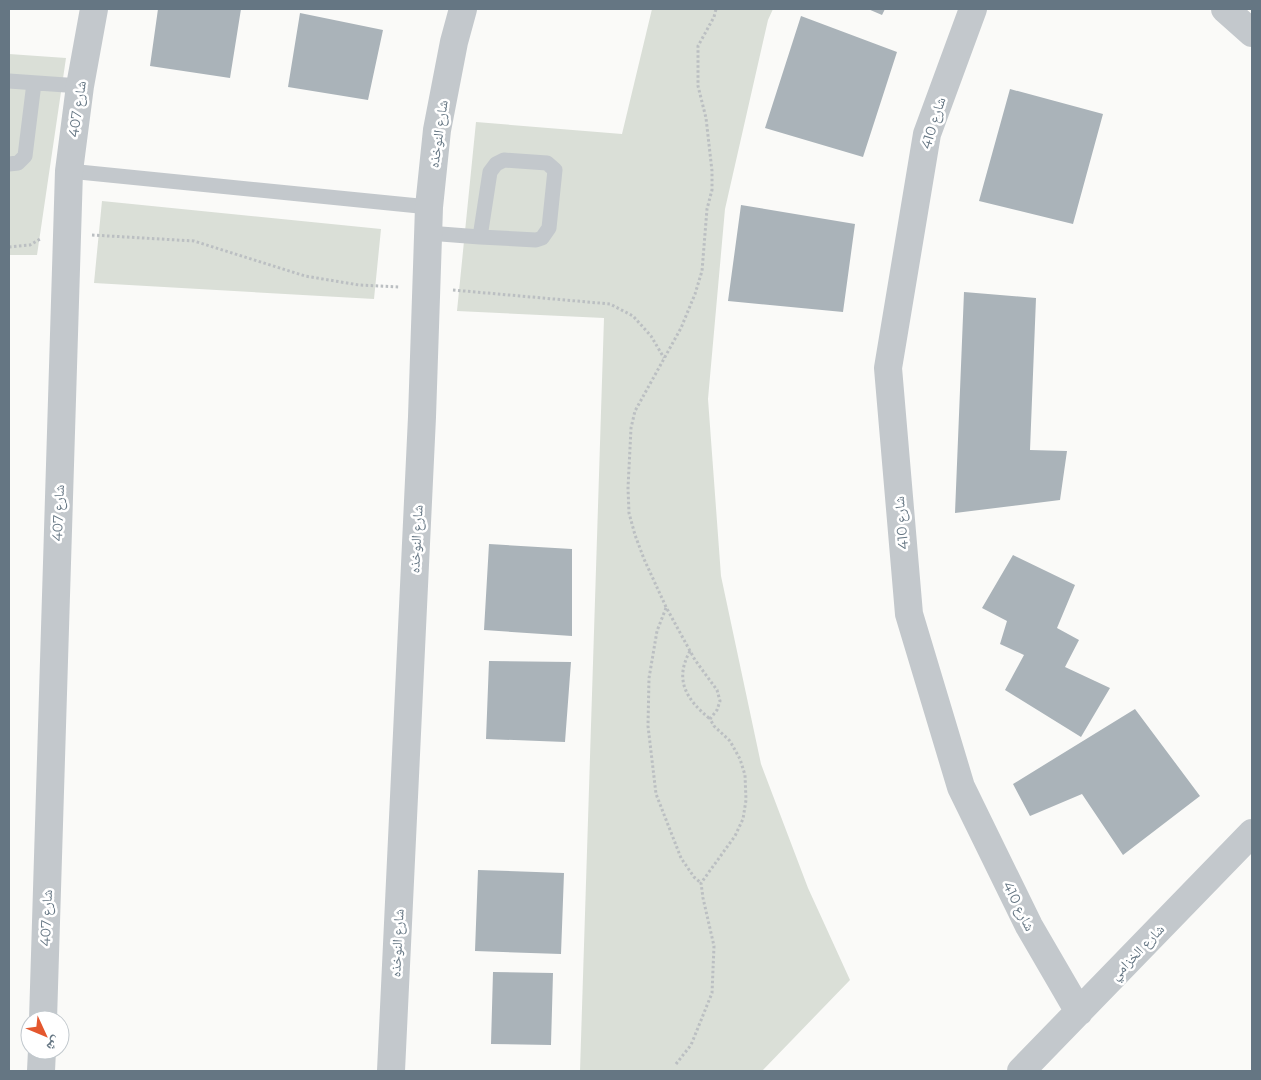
<svg xmlns="http://www.w3.org/2000/svg" width="1261" height="1080" viewBox="0 0 1261 1080" font-family="Montserrat,'Noto Naskh Arabic',sans-serif">
<style>
.green{fill:#dadfd7}
.building{fill:#aab3b9}
.lines{fill:none;stroke-linecap:round;stroke-linejoin:round}
.path{stroke:#bbbfc2;stroke-width:3;stroke-dasharray:2.5 2.5;stroke-linecap:butt}
.lane{stroke:#c3c8cc;stroke-width:15}
.street{stroke:#c3c8cc;stroke-width:28}
.labels{text-anchor:middle;stroke-width:5;stroke-linejoin:round;paint-order:stroke}
.street-label{font-size:14px;fill:#657683;stroke:#fff}
</style>
<rect width="100%" height="100%" fill="#fafaf8"/>
<path class="green" d="M652,9H773L768,20L725,209L708,399L721,576L761,764L808,888L850,980L762,1071H580L604,318L457,311L476,122L622,134Z
M9,54L66,58L37,255H9Z
M102,201L381,229L374,299L94,283Z"/>
<path class="building" d="M158,9H241L230,78L150,66Z
M868,9H885L882,15Z
M300,13L383,30L368,100L288,87Z
M801,16L897,52L863,157L765,128Z
M1010,89L1103,114L1073,224L979,201Z
M741,205L855,224L843,312L728,301Z
M964,292L1036,298L1030,450L1067,451L1060,500L955,513Z
M489,544L572,549V636L484,630Z
M1013,555L1075,585L1057,628L1079,640L1065,667L1110,688L1081,737L1005,690L1024,655L1000,644L1007,621L982,608Z
M489,661L571,662L565,742L486,739Z
M1135,709L1200,796L1123,855L1082,794L1030,816L1013,784Z
M478,870L564,873L561,954L475,951Z
M493,972L553,973L551,1045L491,1044Z"/>
<g class="lines">
<path class="path" d="M92,235L194,241L305,276L359,285L399,287
M9,247L30,245L40,239
M453,290L610,304L633,316L651,336L664,358
M666,608L657,631L649,678L648,726L656,794L681,858L694,877L701,883
M690,651C674,680 686,699 710,719
M676,1064L691,1045L712,993L714,946L703,898L701,883L735,836L743,819L746,800L745,775L740,759L730,741L714,726L710,719L717,710L720,701L717,690L695,660L666,607L644,559L635,535L629,513L628,488L631,428L635,411L681,328L695,294L702,271L707,209L712,190V171L706,118L698,86V46L714,17L716,9"/>
<path class="lane" d="M9,81L80,86
M504,160L547,163L555,170L549,228L542,238L536,240L480,237L490,172L496,164Z
M9,164L18,163L25,156L34,83
M69,171L429,207
M428,233L480,237"/>
<path class="street" d="M973,9L927,134L888,368L909,614L961,787L1029,926L1079,1012
M1225,9L1252,33
M43,1020L69,171L80,86L94,9
M41,1071L42,1050
M391,1071L422,417L429,207L437,130L454,42L463,9
M1021,1071L1252,833"/>
</g>
<g class="labels">
<g class="street-label">
<text transform="translate(77 109) rotate(-82)" y="5">شارع 407</text>
<text transform="translate(933 123) rotate(-73)" y="5">شارع 410</text>
<text transform="translate(438 134) rotate(-82)" y="5">شارع النوخذه</text>
<text transform="translate(58 513) rotate(-88)" y="5">شارع 407</text>
<text transform="translate(901 523) rotate(-95)" y="5">شارع 410</text>
<text transform="translate(416 539) rotate(-87)" y="5">شارع النوخذه</text>
<text transform="translate(1019 906) rotate(63)" y="5">شارع 410</text>
<text transform="translate(46 918) rotate(-88)" y="5">شارع 407</text>
<text transform="translate(397 943) rotate(-87)" y="5">شارع النوخذه</text>
<text transform="translate(1137 952) rotate(-46)" y="5">شارع الخزامي</text>
</g>
</g>
<rect width="1261" height="1080" fill="none" stroke="#657683" stroke-width="20"/>
<g transform="translate(45 1035) rotate(134)"><circle r="24" fill="#ffffff" stroke="#c1c8cd"/>
<path d="M0-4L9 19L0 12L-9 19Z" fill="#e4572e"/>
<text y="-8" font-size="14" font-weight="bold" text-anchor="middle" fill="#657683">ش</text>
</g>
</svg>
